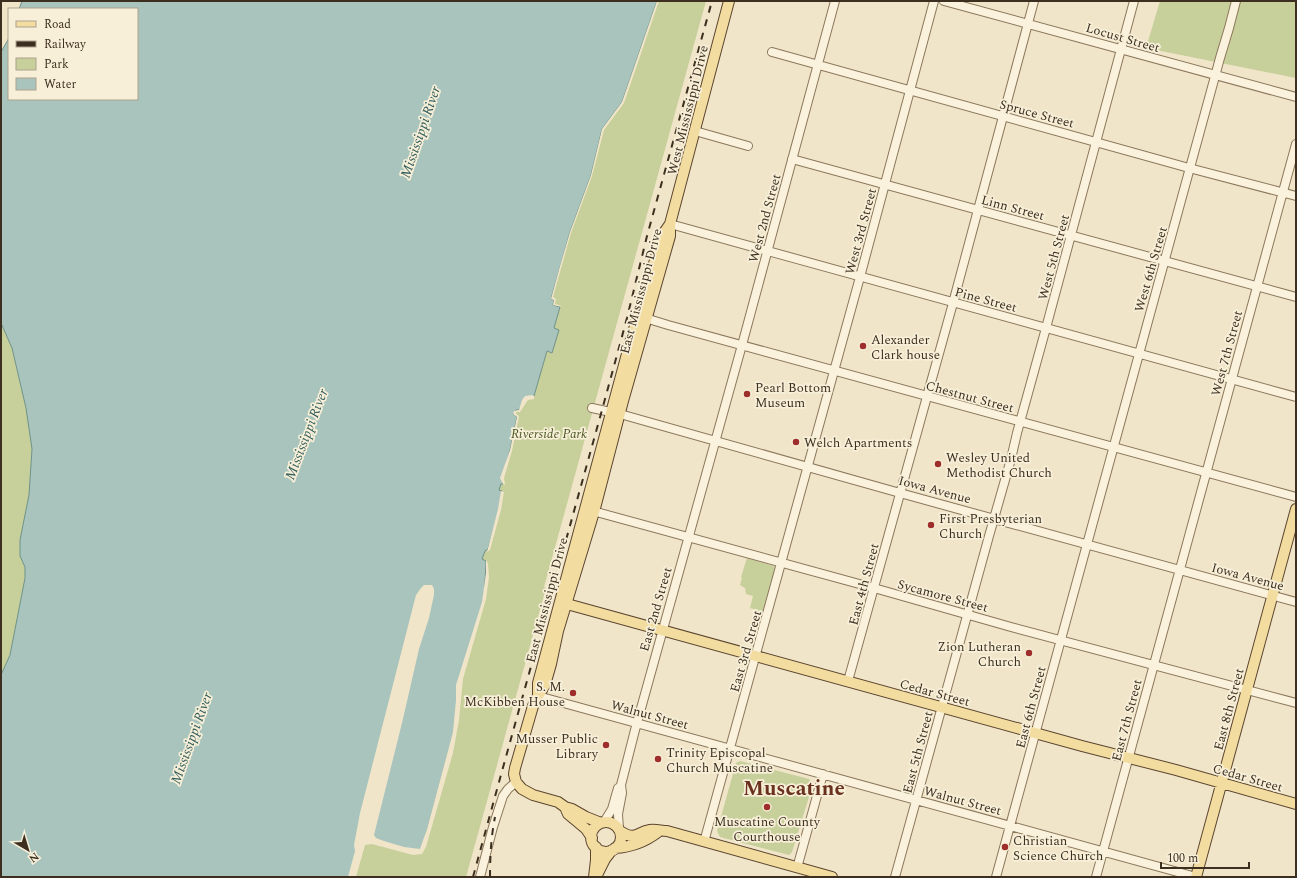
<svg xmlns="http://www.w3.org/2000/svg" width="1297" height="878" viewBox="0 0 1297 878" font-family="Spectral,serif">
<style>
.green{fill:#c7cf9b}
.water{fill:#a9c4bd;stroke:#6f938b}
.pier{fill:#f0e5c8}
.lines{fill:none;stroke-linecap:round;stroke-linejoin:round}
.minor-casing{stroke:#8c775c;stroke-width:10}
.major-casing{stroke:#5b4530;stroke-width:12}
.minor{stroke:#faf2dc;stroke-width:8}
.major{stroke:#f2dca0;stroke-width:10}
.rail{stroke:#3d2f20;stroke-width:2;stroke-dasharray:7 7;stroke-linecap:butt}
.poi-dot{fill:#9d2e2b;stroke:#f7efd8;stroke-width:1.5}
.labels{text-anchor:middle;stroke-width:3.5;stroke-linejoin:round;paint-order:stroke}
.street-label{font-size:13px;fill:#3d2f20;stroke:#f7efd8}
.poi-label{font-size:13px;fill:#3d2f20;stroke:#f7efd8;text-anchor:start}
.park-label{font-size:13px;font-style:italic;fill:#4b5926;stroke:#f7efd8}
.water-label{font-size:14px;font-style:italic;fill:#2f5c5b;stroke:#f7efd8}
.town-label{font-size:21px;font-weight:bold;fill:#6a311e;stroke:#f7efd8}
</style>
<rect width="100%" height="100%" fill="#f0e5c8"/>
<path class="green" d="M657,1H706L544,587L546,588L466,877H354L364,843L461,679L484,560L482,559L492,512L472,473L542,369L547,351L552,352L546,336L551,299L560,266L602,129L622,102Z
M1160,1H1296V78L1146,48Z
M1,143L41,335L35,546L10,655L1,675Z
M747,558L770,565L774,566L775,569L764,612L750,608L753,596L746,594L745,588L740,585L742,578L741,577Z
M740,761L809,779L813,784L792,852L789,855L720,837L717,831L736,763Z"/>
<path class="water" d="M22,1H657L622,102L602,129L591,175L570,232L551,299L554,300L553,305L560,307L554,328L559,330L552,353L547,351L534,396L527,398L519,410H516L513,414L517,417L510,450L502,478L503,484H501L499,490L502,491L499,510L488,549L485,551L482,559L486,561V564L484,599L461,679L457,720L421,853L372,842L364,843L354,877H1V675L10,655L25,578V567L20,556V540L29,495L32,449L26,408L12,348L1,323V52L9,38V99H137V9H19Z"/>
<path class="pier" d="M657,1H659L624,103L604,130L592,176L571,233L553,297L556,299L555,304L559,305L562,307L553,305L554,300L551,299L560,266L570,232L591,175L602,129L622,102Z
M532,395L534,396V399L528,400L520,412H516V414L518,415L519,417L512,451L504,478L505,485L503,484L500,478L510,450L517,417L513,414L514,411L519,410L522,400L525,396Z
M501,491L504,492L501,510L490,550L487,552L498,509Z
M486,559L488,564L489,577L486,599L463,679L459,720L453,753L426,847L422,854L413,855L372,844L365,845L356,877H348L355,851L354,845L360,813L416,595L421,588L424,585H432L434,589V595L429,618L419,649L402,723L374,835L376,838L384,841L404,847L420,849L427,829L453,732L456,700V685L482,602L486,573Z"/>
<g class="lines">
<defs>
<path id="minor" d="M944,1L1296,97
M772,52L1189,168L1296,196
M695,131L748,146
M792,159L1296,297
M670,224L1296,397
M642,317L668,325L1296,497
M592,408L620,414L900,493L1296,602
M589,510L874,588L1011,627L1296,703
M848,681L953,303L1034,1
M538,696L1196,877
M604,822L612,809L618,788
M619,829L618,814L622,793L621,785L635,730L742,345L835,1
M704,842L860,277L934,1
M797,868L823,774
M480,877L493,827L503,796L508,789L516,782
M895,877L989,536L1011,459L1017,433L1046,328L1134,1
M996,877L1220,58L1229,28L1236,1
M1096,877L1296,144"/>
<path id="major" d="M567,604L1082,746L1176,770L1296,804
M538,696V683L631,339L663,234L670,224
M565,807L568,814L586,829L592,838
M591 837a15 15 0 1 1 30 0a15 15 0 1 1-30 0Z
M601,823L586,817L572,809L565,807L558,802L533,795L522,789L516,782L514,774L515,768L533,706L538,696L545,685L551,664L558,631L594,512L623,401L670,236V224L729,1
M620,831C636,841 635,833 650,830C655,829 662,831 667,831L832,877
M615,848C632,847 645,842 658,832
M594,877L596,860V847
M596,877L605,859L612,850
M1196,877L1296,509"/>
</defs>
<use href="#minor" class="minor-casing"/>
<use href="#major" class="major-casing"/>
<use href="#minor" class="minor"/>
<use href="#major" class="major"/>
<path class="rail" d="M473,877L499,782L602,410L627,318L647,236L712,1
M490,877C490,857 491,837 495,817"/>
</g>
<g class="poi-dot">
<circle cx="863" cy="346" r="4"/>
<circle cx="747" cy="394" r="4"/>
<circle cx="796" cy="442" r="4"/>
<circle cx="938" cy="464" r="4"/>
<circle cx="931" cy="525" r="4"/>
<circle cx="1029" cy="653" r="4"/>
<circle cx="573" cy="693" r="4"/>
<circle cx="606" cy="745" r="4"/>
<circle cx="658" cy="759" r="4"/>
<circle cx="767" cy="807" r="4"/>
<circle cx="1005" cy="847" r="4"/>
</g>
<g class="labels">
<g class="street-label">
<text transform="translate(1123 37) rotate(16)" y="5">Locust Street</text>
<text transform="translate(687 110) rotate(-76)" y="5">West Mississippi Drive</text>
<text transform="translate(1037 113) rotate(15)" y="5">Spruce Street</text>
<text transform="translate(1013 207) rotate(15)" y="5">Linn Street</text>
<text transform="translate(764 218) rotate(-75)" y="5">West 2nd Street</text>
<text transform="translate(860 231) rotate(-75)" y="5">West 3rd Street</text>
<text transform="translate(1053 257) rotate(-75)" y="5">West 5th Street</text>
<text transform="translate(1150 269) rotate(-74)" y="5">West 6th Street</text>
<text transform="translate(640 291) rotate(-75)" y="5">East Mississippi Drive</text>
<text transform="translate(986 299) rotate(15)" y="5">Pine Street</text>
<text transform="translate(1226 353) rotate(-75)" y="5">West 7th Street</text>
<text transform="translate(970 396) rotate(15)" y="5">Chestnut Street</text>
<text transform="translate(935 489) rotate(15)" y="5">Iowa Avenue</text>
<text transform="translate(1248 576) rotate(15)" y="5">Iowa Avenue</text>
<text transform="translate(863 584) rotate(-75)" y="5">East 4th Street</text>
<text transform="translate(943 595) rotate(15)" y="5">Sycamore Street</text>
<text transform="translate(546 600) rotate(-75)" y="5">East Mississippi Drive</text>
<text transform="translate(655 609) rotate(-74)" y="5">East 2nd Street</text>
<text transform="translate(745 651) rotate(-74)" y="5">East 3rd Street</text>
<text transform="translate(935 692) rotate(15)" y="5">Cedar Street</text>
<text transform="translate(1030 707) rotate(-75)" y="5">East 6th Street</text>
<text transform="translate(1228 709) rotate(-75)" y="5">East 8th Street</text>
<text transform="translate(650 714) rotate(15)" y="5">Walnut Street</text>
<text transform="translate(1126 720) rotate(-75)" y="5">East 7th Street</text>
<text transform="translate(917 752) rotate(-75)" y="5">East 5th Street</text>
<text transform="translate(1248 777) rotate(16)" y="5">Cedar Street</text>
<text transform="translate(963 800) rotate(15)" y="5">Walnut Street</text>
</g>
<g class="poi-label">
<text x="871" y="344">Alexander<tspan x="871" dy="15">Clark house</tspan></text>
<text x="755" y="392">Pearl Bottom<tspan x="755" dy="15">Museum</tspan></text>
<text x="804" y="447">Welch Apartments</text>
<text x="946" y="462">Wesley United<tspan x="946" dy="15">Methodist Church</tspan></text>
<text x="939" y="523">First Presbyterian<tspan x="939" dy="15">Church</tspan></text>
<text x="1021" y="651" text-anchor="end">Zion Lutheran<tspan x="1021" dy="15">Church</tspan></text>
<text x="565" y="691" text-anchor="end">S. M.<tspan x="565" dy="15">McKibben House</tspan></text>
<text x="598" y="743" text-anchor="end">Musser Public<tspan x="598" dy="15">Library</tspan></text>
<text x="666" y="757">Trinity Episcopal<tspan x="666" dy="15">Church Muscatine</tspan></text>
<text x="767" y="826" text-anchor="middle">Muscatine County<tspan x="767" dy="15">Courthouse</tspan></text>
<text x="1013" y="845">Christian<tspan x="1013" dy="15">Science Church</tspan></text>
</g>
<g class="park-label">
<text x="549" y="438">Riverside Park</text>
</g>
<g class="water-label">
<text transform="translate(420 132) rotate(-71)" y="5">Mississippi River</text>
<text transform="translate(306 434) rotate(-69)" y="5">Mississippi River</text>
<text transform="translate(191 738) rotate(-70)" y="5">Mississippi River</text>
</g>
<g class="town-label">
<text x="794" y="795">Muscatine</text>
</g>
</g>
<rect width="1297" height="878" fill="none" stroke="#3d2f20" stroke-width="4"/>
<rect x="8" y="8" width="130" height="92" fill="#f7efd8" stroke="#ada28e"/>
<rect x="16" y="21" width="20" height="6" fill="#f2dca0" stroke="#ada28e"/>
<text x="44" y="28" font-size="12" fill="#3d2f20">Road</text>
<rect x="16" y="41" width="20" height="6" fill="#3d2f20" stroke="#ada28e"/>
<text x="44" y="48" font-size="12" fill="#3d2f20">Railway</text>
<rect x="16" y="58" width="20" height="12" fill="#c7cf9b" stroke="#ada28e"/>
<text x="44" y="68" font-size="12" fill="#3d2f20">Park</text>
<rect x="16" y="78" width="20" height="12" fill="#a9c4bd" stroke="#ada28e"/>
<text x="44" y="88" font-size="12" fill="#3d2f20">Water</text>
<g transform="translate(28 850) rotate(142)" stroke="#f7efd8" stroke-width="3" paint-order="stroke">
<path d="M0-3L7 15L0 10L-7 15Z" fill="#3d2f20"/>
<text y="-6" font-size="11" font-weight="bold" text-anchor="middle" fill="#3d2f20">N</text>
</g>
<path d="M1161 862v6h88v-6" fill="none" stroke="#3d2f20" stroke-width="2"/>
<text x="1167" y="862" font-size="12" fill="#3d2f20" stroke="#f7efd8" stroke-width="3" paint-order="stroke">100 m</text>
</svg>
